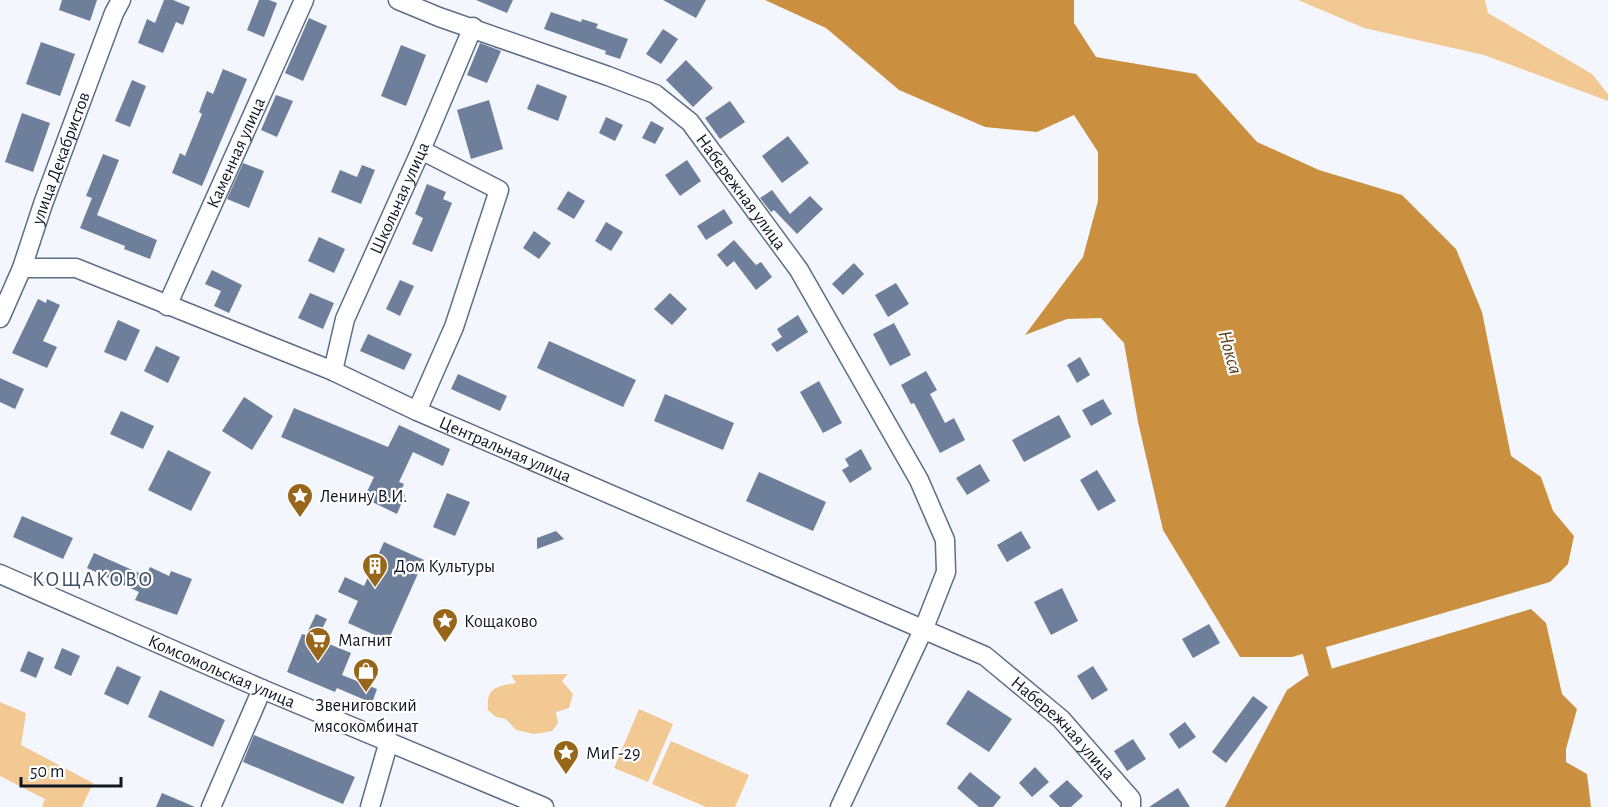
<svg xmlns="http://www.w3.org/2000/svg" width="1608" height="807" viewBox="0 0 1608 807" font-family="'Alegreya Sans',sans-serif">
<style>
.green{fill:#f2c893}
.water{fill:#ca903f}
.lines{fill:none;stroke-linecap:round;stroke-linejoin:round}
.river{stroke:#ca903f;stroke-width:24}
.building{fill:#6d7f9a}
.minor-casing{stroke:#5c6e88;stroke-width:21}
.minor{stroke:#fff;stroke-width:18}
.labels{text-anchor:middle;stroke-width:4.5;stroke-linejoin:round;paint-order:stroke}
.street-label{font-size:18px;fill:#101722;stroke:#fff}
.poi-label{font-size:18px;fill:#101722;stroke:#fff;text-anchor:start}
.water-label{font-size:20px;font-style:italic;fill:#553c1a;stroke:#fff}
.quarter-label{font-size:21px;letter-spacing:1.5px;fill:#3c4d66;stroke:#fff}
</style>
<rect width="100%" height="100%" fill="#f3f7fd"/>
<path class="green" d="M1298,0H1485L1488,13L1592,74L1608,94V101L1484,55L1364,28Z
M568,674L562,681L573,694L569,708L556,712L558,723L552,731L534,734L516,730L506,719L496,717L488,710C486,687 497,686 516,683L511,675Z
M0,702L26,713L21,745L93,783L82,807H42L45,799L0,776Z
M639,709L673,724L648,782L614,768Z
M671,741L749,775L735,807H706L652,784Z"/>
<path class="water" d="M765,0H1074V23L1096,57L1196,74L1257,142L1319,170L1402,195L1456,249L1482,312L1511,456L1541,477L1553,511L1574,536L1568,564L1550,582L1292,657H1240L1163,530L1138,422L1124,343L1101,318L1067,319L1025,335L1083,257L1098,201V152L1074,115L1037,132L985,127L899,90L826,28Z
M1531,609L1546,623L1562,694L1577,709L1566,749V762L1587,774L1591,807H1225L1287,690L1307,676Z"/>
<g class="lines">
<path class="river" d="M1306,621L1329,703"/>
</g>
<path class="building" d="M62,0H97L90,21L59,10Z
M164,0H173L190,7L183,25L176,22L163,53L138,43L147,19L155,23Z
M259,0H269L277,3L264,37L247,30Z
M476,0H513L507,13Z
M663,0H706L696,18Z
M551,12L581,22L582,19L598,24L596,28L628,39L620,59L605,54L606,51L544,29Z
M309,18L327,26L303,81L285,73Z
M663,29L678,39L661,64L646,54Z
M41,42L75,54L60,96L26,84Z
M480,43L501,51L487,83L467,75Z
M401,45L426,55L406,106L381,96Z
M686,60L713,88L693,107L666,80Z
M223,69L247,79L202,186L172,173L180,153L185,156L202,114L199,112L207,91L213,94Z
M132,80L146,86L130,127L115,121Z
M537,84L567,96L558,121L527,109Z
M276,95L293,101L277,137L261,130Z
M489,100L503,149L471,159L457,110Z
M730,101L745,122L720,139L705,118Z
M22,113L50,123L33,172L5,162Z
M606,117L623,125L615,141L599,133Z
M651,121L664,128L655,144L642,138Z
M788,136L809,163L782,183L762,156Z
M103,154L119,160L97,215L157,240L150,259L124,249L125,246L80,228L92,198L86,196Z
M687,160L701,181L680,196L665,175Z
M243,163L264,171L249,208L227,199Z
M362,165L375,170L361,204L331,192L340,170L357,177Z
M427,184L446,192L443,199L452,203L432,252L412,244L423,218L415,214Z
M772,190L790,214L810,196L823,209L797,234L774,210L771,212L760,198Z
M568,191L585,201L574,219L557,209Z
M724,209L733,223L706,240L697,226Z
M606,222L623,232L611,251L595,241Z
M534,231L551,243L539,259L523,248Z
M319,237L345,249L334,273L308,261Z
M734,240L756,265L761,262L772,277L756,290L734,261L727,267L717,255Z
M854,263L864,274L843,295L832,284Z
M212,270L242,285L229,313L214,306L221,291L205,284Z
M400,280L414,286L400,316L386,309Z
M896,283L909,304L888,317L875,295Z
M310,293L334,303L323,329L298,318Z
M670,293L687,309L672,325L654,309Z
M38,299L46,303L47,299L60,305L43,341L57,347L47,368L12,353Z
M798,315L808,332L777,352L771,344L782,337L777,329Z
M118,320L140,330L126,361L104,352Z
M894,323L911,355L890,366L873,334Z
M368,334L412,354L404,370L360,351Z
M549,341L636,380L623,407L537,368Z
M156,346L180,357L168,383L144,371Z
M1080,357L1090,375L1077,383L1067,365Z
M926,371L937,390L930,394L945,423L954,418L965,440L940,453L914,403L911,404L901,385Z
M458,374L507,396L500,411L451,389Z
M0,378L24,389L15,409L0,402Z
M819,381L842,423L823,433L800,392Z
M665,394L734,423L723,450L654,421Z
M244,397L273,416L252,450L222,431Z
M1103,399L1112,414L1091,426L1082,410Z
M294,408L388,447L399,425L450,449L443,466L413,452L399,482L404,484L400,493L405,495L397,514L364,498L374,477L281,437Z
M121,411L154,426L143,449L110,434Z
M1059,415L1071,437L1024,462L1012,440Z
M861,449L872,469L850,483L842,470L849,466L845,459Z
M168,450L211,472L191,511L148,490Z
M980,464L990,481L967,495L956,478Z
M1097,470L1116,501L1098,511L1080,480Z
M759,472L826,502L813,531L746,501Z
M447,493L470,502L455,536L433,527Z
M22,516L73,538L63,559L13,537Z
M556,531L564,539L537,549V538Z
M1021,531L1031,548L1007,562L997,545Z
M384,542L424,560L388,641L348,623L358,601L338,592L345,577L364,586Z
M94,553L146,576L150,567L169,576L171,571L192,579L177,615L135,600L139,592L87,568Z
M1062,588L1078,621L1051,635L1034,602Z
M316,614L327,619L317,639L351,653L342,675L377,689L372,703L337,688L335,692L287,672L302,634L306,635Z
M1209,624L1220,643L1193,658L1182,639Z
M62,648L80,656L71,676L54,668Z
M28,651L44,658L36,678L20,671Z
M117,666L141,677L128,705L104,694Z
M1093,666L1108,690L1092,700L1077,676Z
M160,690L225,720L213,747L148,717Z
M968,690L1012,719L989,752L946,724Z
M1253,696L1268,707L1226,763L1212,752Z
M1185,722L1196,737L1179,749L1169,734Z
M254,735L355,777L343,804L243,762Z
M1133,739L1146,759L1127,771L1114,751Z
M1035,767L1049,782L1032,797L1019,783Z
M970,772L1001,797L993,807H979L957,788Z
M1067,780L1083,796L1071,807H1060L1049,796Z
M1178,788L1190,807H1149Z
M162,793L195,807H156Z"/>
<g class="lines">
<defs>
<g id="minor">
<path id="s1" d="M398,0L439,17L608,76L655,94L690,122L799,270L919,480L945,540L946,572L924,628L840,807"/>
<path id="s2" d="M22,268H76L333,371L417,411L985,656L1061,719L1131,799V807"/>
<path id="s3" d="M167,306L304,0"/>
<path id="s4" d="M0,318L22,268L43,204L114,13L121,0"/>
<path id="s5" d="M333,371L345,319L421,150L473,27"/>
<path d="M417,411L454,327L499,190L421,150"/>
<path id="s6" d="M0,574L262,689L544,807"/>
<path d="M211,807L262,689"/>
<path d="M370,807L389,741"/>
</g>
</defs>
<use href="#minor" class="minor-casing"/>
<use href="#minor" class="minor"/>
</g>
<defs>
<symbol id="sight-pin" viewBox="-11 -11 22 30"><path d="M0 17L-7.5 6A9.5 9.5 0 1 1 7.5 6Z" fill="#986619" stroke="#fff"/><path d="M0-6L1.8-2.2L6-1.7L2.9 1.2L3.7 5.4L0 3.3L-3.7 5.4L-2.9 1.2L-6-1.7L-1.8-2.2Z" fill="#fff"/></symbol>
<symbol id="building-pin" viewBox="-11 -11 22 30"><path d="M0 17L-7.5 6A9.5 9.5 0 1 1 7.5 6Z" fill="#986619" stroke="#fff"/><path d="M-4-6H4V6H1V3H-1V6H-4ZM-2.5-4.3h1.7v1.8h-1.7ZM.8-4.3h1.7v1.8H.8ZM-2.5-1h1.7V.8h-1.7ZM.8-1h1.7V.8H.8Z" fill="#fff"/></symbol>
<symbol id="supermarket-pin" viewBox="-11 -11 22 30"><path d="M0 17L-7.5 6A9.5 9.5 0 1 1 7.5 6Z" fill="#986619" stroke="#fff"/><path d="M-6-5.5h2.5l.6 2H6L4.5 2H-2.5L-4.4-4H-6ZM-1.5 3.2a1.3 1.3 0 1 0 .1 0ZM3 3.2a1.3 1.3 0 1 0 .1 0Z" fill="#fff"/></symbol>
<symbol id="shop-pin" viewBox="-11 -11 22 30"><path d="M0 17L-7.5 6A9.5 9.5 0 1 1 7.5 6Z" fill="#986619" stroke="#fff"/><path d="M-5-2.5h2.3a2.7 3.5 0 0 1 5.4 0H5L5.5 6h-11ZM-1.5-2.5h3a1.5 2.3 0 0 0-3 0Z" fill="#fff"/></symbol>
</defs>
<g fill-rule="evenodd">
<use href="#sight-pin" x="285" y="481" width="30" height="40"/>
<use href="#building-pin" x="360" y="551" width="30" height="40"/>
<use href="#sight-pin" x="430" y="606" width="30" height="40"/>
<use href="#supermarket-pin" x="303" y="625" width="30" height="40"/>
<use href="#shop-pin" x="351" y="656" width="30" height="40"/>
<use href="#sight-pin" x="551" y="738" width="30" height="40"/>
</g>
<g class="labels">
<g class="street-label">
<text dy="6" stroke="none"><textPath href="#s3" startOffset="168">Каменная улица</textPath></text>
<text dy="6" stroke="none"><textPath href="#s4" startOffset="171">улица Декабристов</textPath></text>
<text dy="6" stroke="none"><textPath href="#s1" startOffset="405">Набережная улица</textPath></text>
<text dy="6" stroke="none"><textPath href="#s5" startOffset="186">Школьная улица</textPath></text>
<text dy="6" stroke="none"><textPath href="#s2" startOffset="520">Центральная улица</textPath></text>
<text dy="6" stroke="none"><textPath href="#s6" startOffset="242">Комсомольская улица</textPath></text>
<text dy="6" stroke="none"><textPath href="#s2" startOffset="1149">Набережная улица</textPath></text>
</g>
<g class="poi-label">
<text x="320" y="502">Ленину В.И.</text>
<text x="394" y="572">Дом Культуры</text>
<text x="464" y="627">Кощаково</text>
<text x="338" y="646">Магнит</text>
<text x="366" y="711" text-anchor="middle">Звениговский<tspan x="366" dy="21">мясокомбинат</tspan></text>
<text x="586" y="759">МиГ-29</text>
</g>
<g class="water-label">
<text transform="translate(1231 352) rotate(74)" y="7">Нокса</text>
</g>
<g class="quarter-label">
<text x="93" y="586">КОЩАКОВО</text>
</g>
</g>
<path d="M21 777v9h100v-9" fill="none" stroke="#101722" stroke-width="3"/>
<text x="30" y="777" font-size="18" fill="#101722" stroke="#ffffff" stroke-width="4.5" paint-order="stroke">50 m</text>
</svg>
